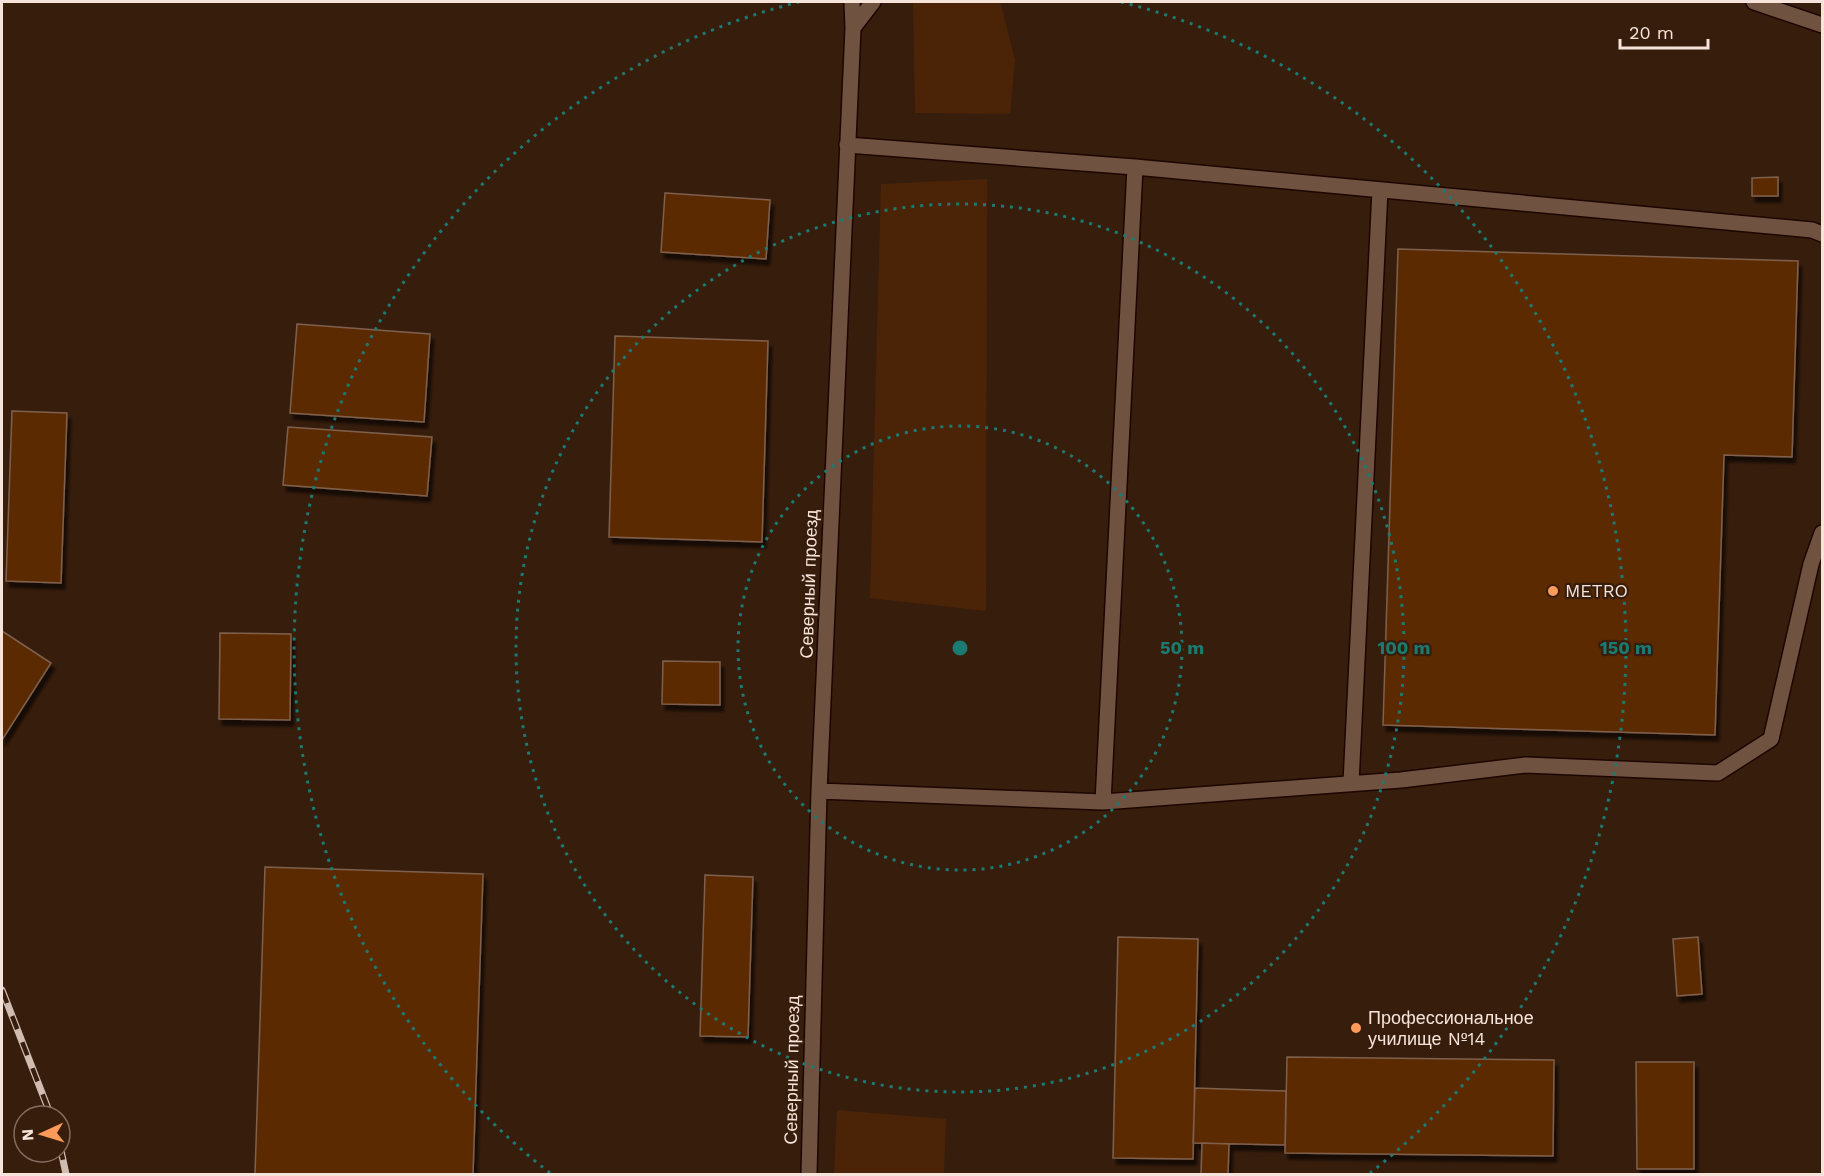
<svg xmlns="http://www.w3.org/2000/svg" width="1824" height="1176" viewBox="0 0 1824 1176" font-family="'Work Sans',sans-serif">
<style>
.green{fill:#4b2408}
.building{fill:#5c2a01;stroke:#7f604d;stroke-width:1.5;filter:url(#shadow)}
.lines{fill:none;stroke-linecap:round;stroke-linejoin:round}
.minor-casing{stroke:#1d0600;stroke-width:18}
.minor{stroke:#705240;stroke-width:15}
.rail-casing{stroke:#d0bcb1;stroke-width:7}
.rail{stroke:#371d0c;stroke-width:4.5;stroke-dasharray:14;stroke-linecap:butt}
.ring{fill:none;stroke:#1b7b73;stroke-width:3;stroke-dasharray:3 6}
.poi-dot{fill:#ff9b5a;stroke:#371d0c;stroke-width:2}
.labels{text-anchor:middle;stroke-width:4.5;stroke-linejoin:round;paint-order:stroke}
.street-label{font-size:18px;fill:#f6e3d9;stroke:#371d0c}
.poi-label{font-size:18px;fill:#f6e3d9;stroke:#371d0c;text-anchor:start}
.centre{fill:#1b7b73;stroke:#371d0c;stroke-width:3}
.ring-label{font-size:18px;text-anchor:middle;font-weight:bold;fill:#1b7b73;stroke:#371d0c;stroke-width:4.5;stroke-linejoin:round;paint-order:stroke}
</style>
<defs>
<filter id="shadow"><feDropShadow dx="3.5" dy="6" stdDeviation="1.5" flood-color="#0009"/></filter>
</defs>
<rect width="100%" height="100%" fill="#371d0c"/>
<path class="green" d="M913,2H1000L1015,60L1010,114L915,113Z
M987,179L986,611L870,598L881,184Z
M837,1110L946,1119L944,1174H834Z"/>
<path class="building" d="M1778,177V196H1752V178Z
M665,193L770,200L766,259L661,252Z
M1398,249L1798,261L1792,457L1724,455L1715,735L1383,725Z
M297,324L430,334L424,422L290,413Z
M615,336L768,341L762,542L609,537Z
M12,411L67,413L61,583L6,581Z
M288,427L432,437L427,496L283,485Z
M2,631L51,663L2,740Z
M220,633L291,634L290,720L219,719Z
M663,661L720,662V705L662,704Z
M265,867L483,874L473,1174H255Z
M705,875L753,877L748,1037L700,1036Z
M1118,937L1198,939L1193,1159L1113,1158Z
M1698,937L1702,994L1677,996L1673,939Z
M1287,1057L1554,1060L1553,1156L1285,1153Z
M1636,1062H1694V1169H1637Z
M1195,1088L1286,1091L1285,1145L1193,1143Z
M1202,1143L1229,1144L1228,1174H1201Z"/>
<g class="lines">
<defs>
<path id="minor" d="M1754,2L1822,25
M853,28L873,2
M1135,167L1812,230L1822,234
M1351,783L1380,190
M819,791L1103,802L1135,167L847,145
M1103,802L1401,780L1526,765L1718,773L1771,739L1811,564L1822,533
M809,1174L819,791L853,28L852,2"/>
</defs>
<use href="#minor" class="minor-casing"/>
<use href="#minor" class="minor"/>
<defs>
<path id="rail" d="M2,990L51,1116
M60,1146L66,1174"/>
</defs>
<use href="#rail" class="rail-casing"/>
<use href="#rail" class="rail"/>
</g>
<g class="ring">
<circle cx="960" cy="648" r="222"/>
<circle cx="960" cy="648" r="444"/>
<path d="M550 1173A666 666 0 0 1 799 2M1121 2A666 666 0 0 1 1370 1173"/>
</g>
<g class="poi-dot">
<circle cx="1553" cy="591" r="6"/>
<circle cx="1356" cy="1028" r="6"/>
</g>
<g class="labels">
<g class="street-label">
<text transform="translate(809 584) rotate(-88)" y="6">Северный проезд</text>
<text transform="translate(792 1070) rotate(-89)" y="6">Северный проезд</text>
</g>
<g class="poi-label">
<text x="1565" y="597">METRO</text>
<text x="1368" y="1024">Профессиональное<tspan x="1368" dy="21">училище №14</tspan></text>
</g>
</g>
<circle cx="960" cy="648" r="9" class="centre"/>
<g class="ring-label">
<text x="1182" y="654">50 m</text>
<text x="1404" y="654">100 m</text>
<text x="1626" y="654">150 m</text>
</g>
<rect width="1824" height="1176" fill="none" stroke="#f6e3d9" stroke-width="6"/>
<g transform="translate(42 1134) rotate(266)"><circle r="28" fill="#371d0c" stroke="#836c5e" stroke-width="1.5"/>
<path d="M0-4.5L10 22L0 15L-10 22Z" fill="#ff9b5a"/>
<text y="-9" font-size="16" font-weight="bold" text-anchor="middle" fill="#f6e3d9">N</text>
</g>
<path d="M1620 39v9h88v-9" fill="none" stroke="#f6e3d9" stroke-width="3"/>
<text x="1629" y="39" font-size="18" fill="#f6e3d9" stroke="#371d0c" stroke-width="4.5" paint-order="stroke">20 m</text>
</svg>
